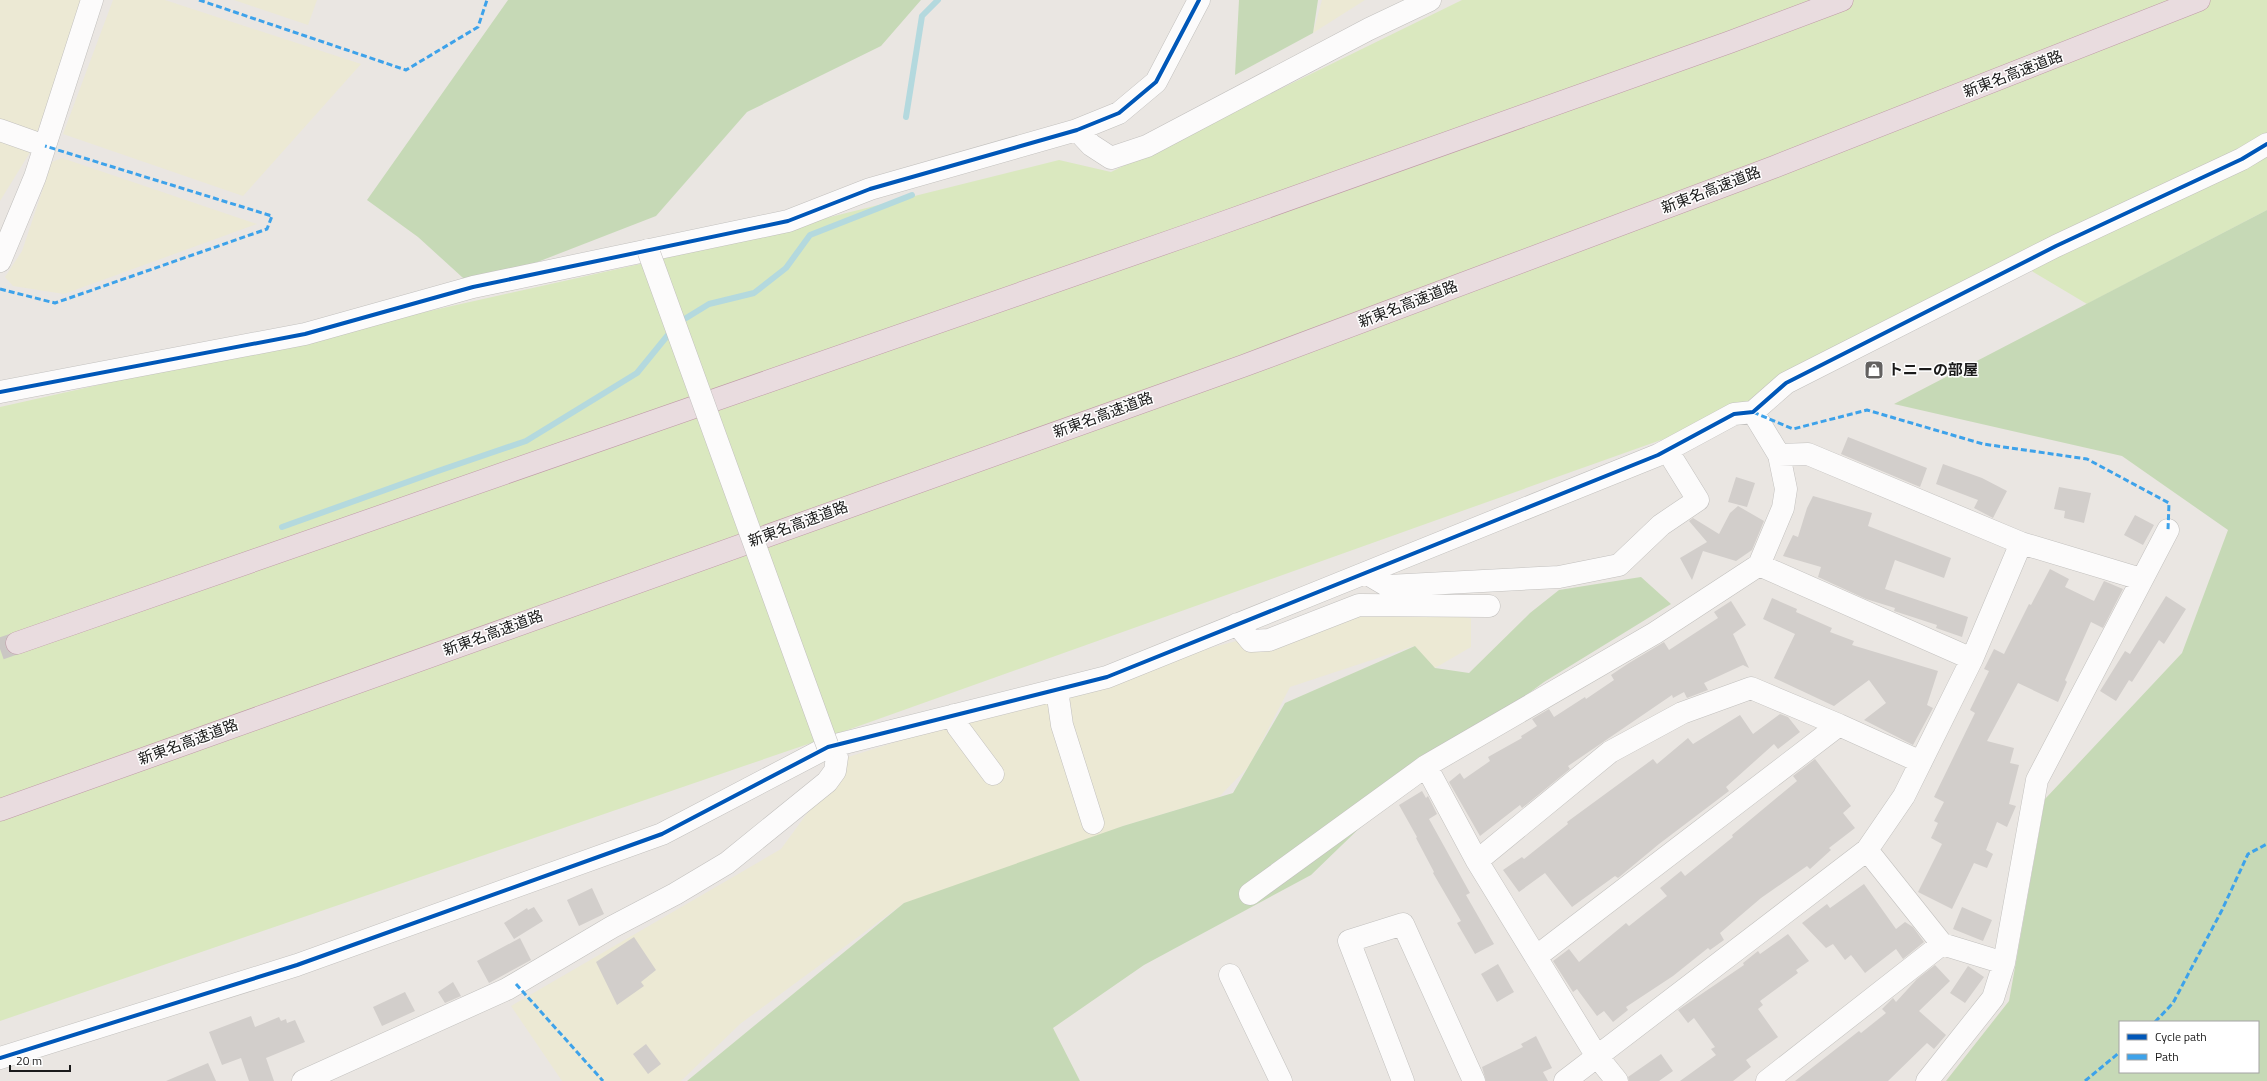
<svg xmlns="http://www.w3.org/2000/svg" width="2267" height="1081" viewBox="0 0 2267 1081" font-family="'Titillium Web','Noto Sans JP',sans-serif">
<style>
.farmland{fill:#ece9d4}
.grass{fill:#dae8bf}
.forest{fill:#c6d9b6;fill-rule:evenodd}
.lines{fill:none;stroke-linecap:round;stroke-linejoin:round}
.stream{stroke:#b4d9de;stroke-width:6}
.building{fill:#d2cecb}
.highway-tunnel{stroke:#cbc7c4;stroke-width:22;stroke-dasharray:22 11;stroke-linecap:butt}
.minor-casing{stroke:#c2c0be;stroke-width:23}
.highway-casing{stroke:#bf9aa7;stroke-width:23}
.minor{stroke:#fcfbfb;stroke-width:22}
.highway{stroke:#e9dcdf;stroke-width:22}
.minor-bridge-casing{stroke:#c2c0be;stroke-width:23;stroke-linecap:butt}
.minor-bridge{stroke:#fcfbfb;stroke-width:22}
.quiet{stroke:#3da2ea;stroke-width:3;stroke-dasharray:6 3;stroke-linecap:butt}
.cycleway-casing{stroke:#fff;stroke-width:6}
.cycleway{stroke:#0057b8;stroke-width:4}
.labels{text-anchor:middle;stroke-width:3;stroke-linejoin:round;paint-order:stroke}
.street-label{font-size:15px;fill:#1a1a1a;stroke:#fff}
.poi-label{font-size:15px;font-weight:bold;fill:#1a1a1a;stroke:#fff;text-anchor:start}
</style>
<rect width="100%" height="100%" fill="#eae6e2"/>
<path class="farmland" d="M0,0H85L29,154L0,201Z
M113,0H165L361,64L243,196L63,134Z
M234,0H317L308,25Z
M1322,0H1365L1313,33Z
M62,158L257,224L64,294L13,286L5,277L22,251L52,162Z
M1374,605L1471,618V647L1435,668L1414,646L1290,687L1249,766L1219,797L1123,826L1032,871L904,903L740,1024L681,1081H562L511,1006L781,849L848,757L1125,670Z"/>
<path class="grass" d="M1462,0H2267V210L2087,304L2020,264L1734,414L814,742L0,1021V407L658,260L1059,160L1111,172Z"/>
<path class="forest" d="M508,0H921L881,46L747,112L656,216L473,287L418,237L367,200Z
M1239,0H1318L1313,33L1235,75Z
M2267,210V1081H1946L2009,1001L2045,799L2182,653L2228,530L2122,456L1894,404ZM2120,1022H2258V1072H2120Z
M1641,577L1671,604L1544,682L1402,787L1311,875L1144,965L1053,1028L1080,1081H687L904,903L1123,826L1233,793L1285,703L1415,646L1435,668L1469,673L1530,613L1559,590Z"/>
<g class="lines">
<path class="stream" d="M906,117L922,16L938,0
M678,323L709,304L754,293L786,268L810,235L912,195
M282,527L438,471L526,441L637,373L672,330"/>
</g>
<path class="building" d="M1848,437L1927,468L1920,487L1841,454Z
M1943,464L1982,478L2007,491L1993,518L1974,508L1978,500L1936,484Z
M1736,477L1755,483L1747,507L1728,502Z
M2059,487L2091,493L2084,523L2064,518L2065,511L2054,509Z
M1813,496L1872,513L1868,526L1951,558L1944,578L1895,560L1885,589L1968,617L1962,637L1936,628L1937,625L1894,611L1895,608L1866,599L1818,577L1821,567L1783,556L1793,535L1798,537L1807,508Z
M1738,506L1764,521L1752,550L1736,561L1703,551L1692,580L1680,558L1707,542L1689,521L1693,518L1719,534L1730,513Z
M2135,515L2154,525L2143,545L2124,535Z
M2050,569L2069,579L2065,587L2094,601L2104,581L2123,589L2103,628L2091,622L2065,680L2067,682L2058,702L2018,683L1987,741L2014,748L2010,763L2019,765L2009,804L2016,806L2007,827L1997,822L1986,850L1993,854L1987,868L1974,863L1952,909L1918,892L1942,844L1931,838L1938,823L1934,821L1944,802L1934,797L1975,713L1970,710L1989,671L1984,669L1994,649L2004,654L2029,604L2031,605Z
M2166,596L2186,609L2164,644L2159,640L2132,682L2129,680L2116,701L2100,691L2125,651L2130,654Z
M1772,598L1797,609L1796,612L1832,628L1830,632L1854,641L1852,645L1938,671L1927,705L1933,708L1913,745L1864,720L1886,703L1869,680L1834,706L1774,678L1795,634L1763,619Z
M1731,601L1746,625L1733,634L1749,668L1743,665L1704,683L1708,690L1687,698L1684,692L1673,698L1672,695L1568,766L1570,769L1522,808L1520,805L1480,836L1449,782L1460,773L1464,779L1490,761L1488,757L1522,738L1521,736L1537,726L1532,719L1549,709L1554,717L1585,697L1586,699L1614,680L1611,675L1629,663L1664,642L1669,650L1718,618L1714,612Z
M1780,714L1788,717L1800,732L1778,749L1774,744L1726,787L1729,791L1659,844L1618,878L1615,876L1572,907L1545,873L1519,892L1503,870L1522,857L1524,859L1568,824L1567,822L1653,759L1657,764L1688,738L1693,744L1740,715L1753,734Z
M1815,759L1851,806L1843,813L1855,828L1829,848L1831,850L1810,869L1807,866L1761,898L1720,933L1724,940L1710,950L1708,948L1673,976L1626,1007L1628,1010L1613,1022L1604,1011L1597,1016L1577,989L1573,992L1553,961L1569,949L1579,962L1626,923L1629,926L1667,896L1660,888L1681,871L1685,876L1733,837L1732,835L1797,781L1793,776Z
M1422,791L1426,798L1428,796L1437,814L1429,819L1470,893L1466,895L1494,944L1475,954L1457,923L1461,921L1433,873L1434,872L1416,838L1417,837L1399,805Z
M1864,884L1896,929L1905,922L1913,927L1924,942L1903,959L1896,949L1865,973L1851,955L1845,960L1833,944L1826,948L1802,923L1827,904L1830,908Z
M592,888L604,914L579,926L567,900Z
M534,907L543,921L514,939L504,923L527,908L528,910Z
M1962,907L1992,920L1983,941L1953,929Z
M1788,934L1809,961L1796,970L1798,973L1760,1001L1763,1005L1758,1009L1778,1037L1746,1060L1751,1067L1733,1081H1680L1716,1055L1711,1049L1715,1047L1694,1018L1688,1023L1678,1010L1744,965L1743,963L1758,951L1760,954Z
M634,937L656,970L641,982L644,986L617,1005L596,962Z
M520,938L531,960L489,983L477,961Z
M1498,964L1514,992L1497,1002L1481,974Z
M1935,965L1950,981L1919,1011L1946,1035L1934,1049L1927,1043L1888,1081H1795L1859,1031L1861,1033L1886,1013L1882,1009L1893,998L1896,1002L1917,979Z
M1968,966L1984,977L1965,1003L1950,993Z
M453,982L461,996L445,1003L438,992Z
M405,992L415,1011L382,1026L373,1007Z
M251,1016L255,1027L279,1017L281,1021L286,1019L287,1023L295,1020L305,1042L266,1058L274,1081H249L241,1058L222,1065L209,1032Z
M1536,1036L1552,1068L1543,1072L1548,1081H1486L1482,1067L1523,1047L1521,1044Z
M646,1044L661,1064L648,1074L633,1054Z
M1661,1054L1673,1071L1659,1081H1629L1628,1077Z
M208,1063L216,1081H166Z"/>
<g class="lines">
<path class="highway-tunnel" d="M0,649L17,643"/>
<defs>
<path id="minor" d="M0,130L45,146
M1077,130L1091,145L1111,158L1147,146L1369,29L1430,0
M0,261L35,177L92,0
M0,392L305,334L473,287L788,221L870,189L1077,130L1119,113L1156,82L1199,0
M1779,455L1808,454L2021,543L2141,579
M1759,565L1972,659
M1366,573L1388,586L1559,577L1619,565L1661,525L1698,500L1667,450
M1237,624L1251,641L1269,640L1359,605L1489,606
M1057,690L1062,725L1093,823
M954,715L958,727L993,774
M1867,850L1942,944L2004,963
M1477,861L1610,752L1682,713L1751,688L1839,725
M1250,894L1426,766
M1537,956L1839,725L1921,762
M1230,975L1281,1081
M0,1058L297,965L662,834L828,747L1107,677L1658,455L1734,414L1753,412L1786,383L2056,246L2242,159L2267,144
M303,1081L507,989L612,927L675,894L727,863L827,782L835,771L837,757L828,747
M1403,1081L1349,941L1403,924L1474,1081
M1565,1081L1867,850L1904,796L1972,659L2021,543
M1617,1081L1596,1055L1477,861L1426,766L1655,633L1759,565L1783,508L1786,489L1779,455L1753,412
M1767,1081L1942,944
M1927,1081L1993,998L2004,963L2037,780L2168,530"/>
<path id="highway" d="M17,643L1194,233L1730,42L1842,0
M0,810L1243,366L1774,167L2199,0"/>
</defs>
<use href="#minor" class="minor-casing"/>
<use href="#highway" class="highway-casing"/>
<use href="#minor" class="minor"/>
<use href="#highway" class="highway"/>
<defs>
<path id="minor-bridge" d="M648,250L828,747"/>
</defs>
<use href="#minor-bridge" class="minor-bridge-casing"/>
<use href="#minor-bridge" class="minor-bridge"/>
<path class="quiet" d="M199,0L406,70L478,27L487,0
M0,289L55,303L267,229L272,216L45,146
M1753,412L1793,429L1867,410L1983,444L2087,459L2169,503L2168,530
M516,984L603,1081
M2155,1022L2173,1003L2222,910L2248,854L2267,844
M2085,1081L2120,1052"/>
<defs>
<path id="cycleway" d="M0,392L305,334L473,287L788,221L870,189L1077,130L1119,113L1156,82L1199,0
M0,1058L297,965L662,834L828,747L1107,677L1658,455L1734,414L1753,412L1786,383L2056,246L2242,159L2267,144"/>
</defs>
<use href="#cycleway" class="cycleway-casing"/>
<use href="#cycleway" class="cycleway"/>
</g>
<defs>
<symbol id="shop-square" viewBox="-11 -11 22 22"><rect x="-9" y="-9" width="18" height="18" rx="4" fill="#636160" stroke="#fff"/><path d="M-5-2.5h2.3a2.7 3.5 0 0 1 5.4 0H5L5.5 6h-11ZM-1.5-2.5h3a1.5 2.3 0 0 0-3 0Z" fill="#fff"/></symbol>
</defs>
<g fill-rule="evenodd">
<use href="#shop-square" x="1863" y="359" width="22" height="22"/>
</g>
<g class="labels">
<g class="street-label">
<text transform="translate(2013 74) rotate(-21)" y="5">新東名高速道路</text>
<text transform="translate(1711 190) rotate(-21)" y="5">新東名高速道路</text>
<text transform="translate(1408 304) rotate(-21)" y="5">新東名高速道路</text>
<text transform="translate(1103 415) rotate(-20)" y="5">新東名高速道路</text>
<text transform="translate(798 524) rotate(-20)" y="5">新東名高速道路</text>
<text transform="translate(493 633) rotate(-20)" y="5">新東名高速道路</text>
<text transform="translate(188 742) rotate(-20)" y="5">新東名高速道路</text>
</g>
<g class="poi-label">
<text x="1888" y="375">トニーの部屋</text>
</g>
</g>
<rect x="2119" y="1021" width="140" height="52" fill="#ffffff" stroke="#a3a3a3"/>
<rect x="2127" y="1034" width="20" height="6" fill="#0057b8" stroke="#a3a3a3"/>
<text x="2155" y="1041" font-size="12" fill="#1a1a1a">Cycle path</text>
<rect x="2127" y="1054" width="20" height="6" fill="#3da2ea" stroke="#a3a3a3"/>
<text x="2155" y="1061" font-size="12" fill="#1a1a1a">Path</text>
<path d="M10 1065v6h60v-6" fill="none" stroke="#1a1a1a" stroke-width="2"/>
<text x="16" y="1065" font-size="12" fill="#1a1a1a" stroke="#ffffff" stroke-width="3" paint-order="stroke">20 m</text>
</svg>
